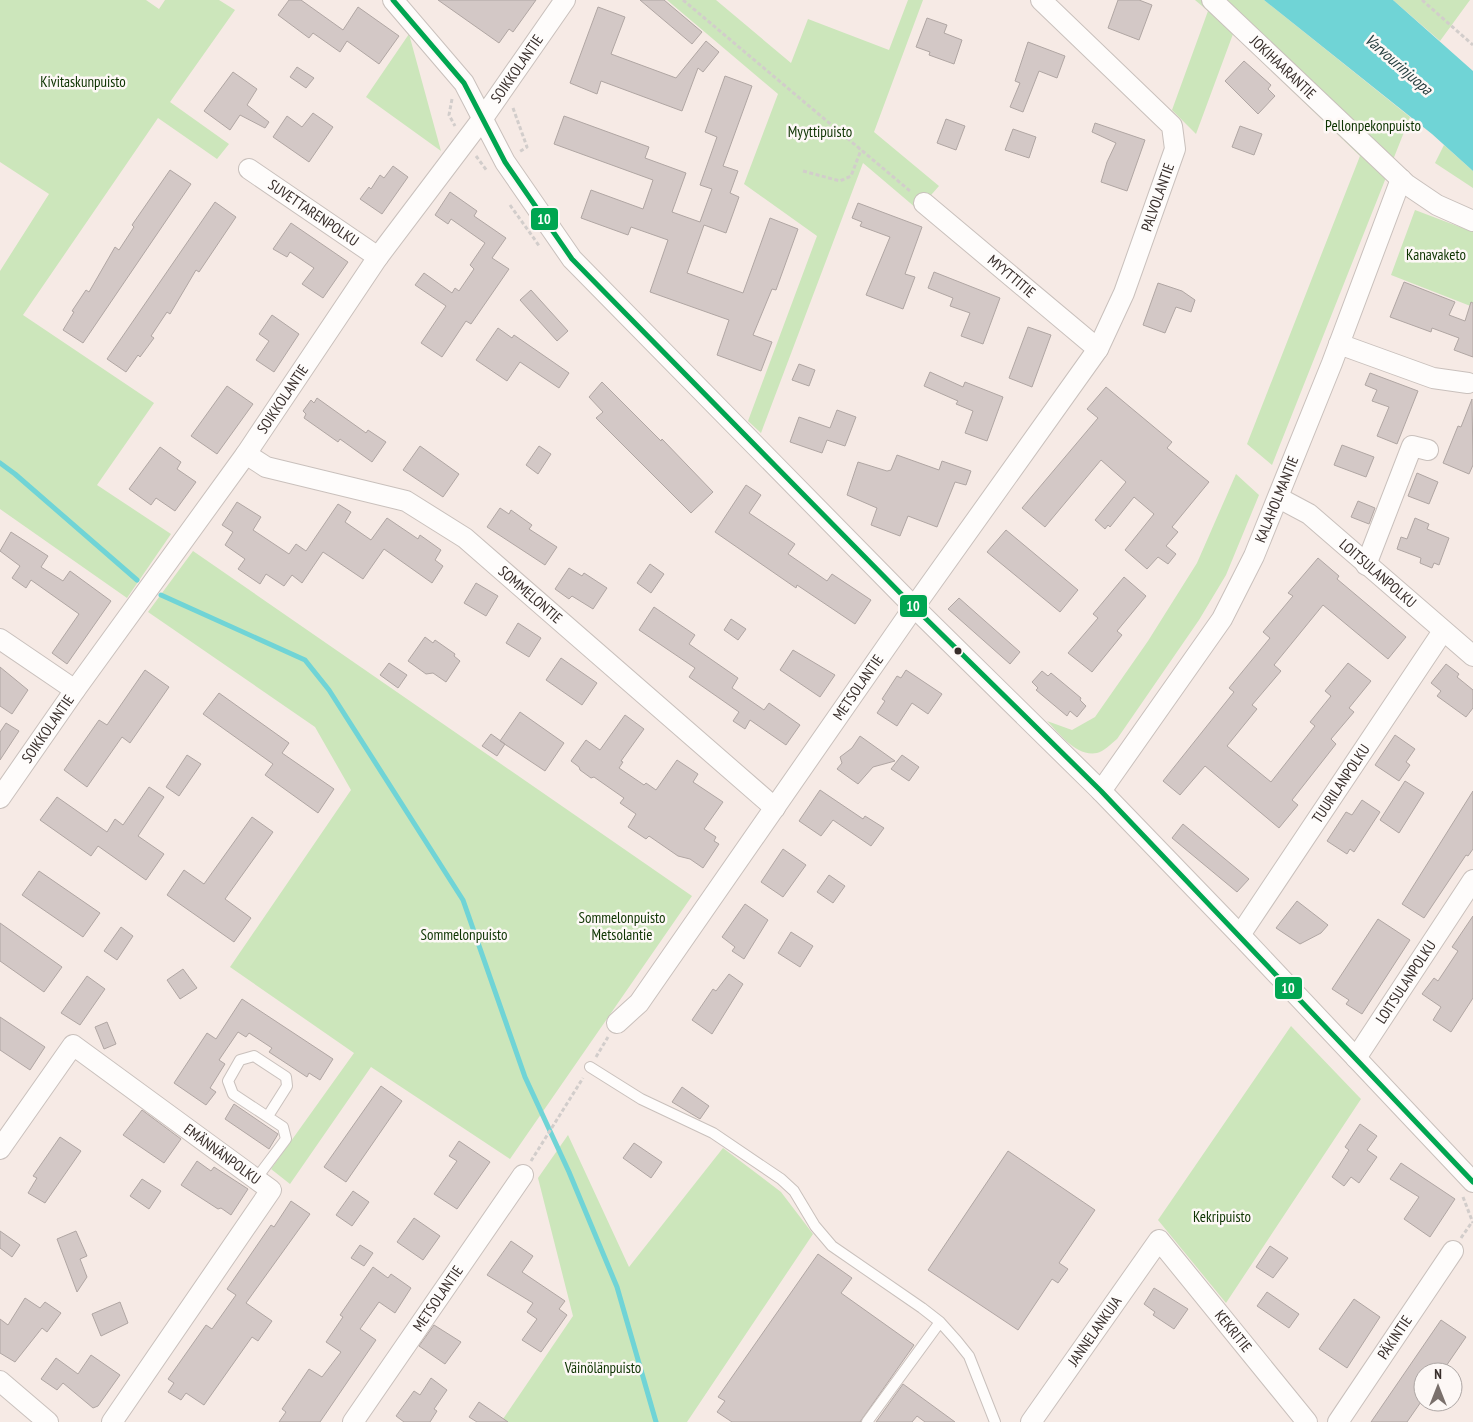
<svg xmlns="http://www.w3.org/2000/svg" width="1473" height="1422" viewBox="0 0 1473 1422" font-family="'PT Sans Narrow',sans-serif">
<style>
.green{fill:#cce6bb}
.water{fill:#70d4d6}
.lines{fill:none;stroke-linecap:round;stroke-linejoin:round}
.stream{stroke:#70d4d6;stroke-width:5}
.building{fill:#d3c8c6;stroke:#b0a6a3}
.lane-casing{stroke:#c9c0bc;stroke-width:12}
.street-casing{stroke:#c9c0bc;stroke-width:22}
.path{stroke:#d2cdcb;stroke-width:3;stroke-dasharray:4 2.5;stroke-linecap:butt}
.lane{stroke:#fefcfb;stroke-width:10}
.street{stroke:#fefcfb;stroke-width:20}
.bus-1-casing{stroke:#fdf8f6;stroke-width:9}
.bus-1{stroke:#00a651;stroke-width:5}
.bus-dot{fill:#382e2b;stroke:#fdf8f6;stroke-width:2}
.labels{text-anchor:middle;stroke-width:5;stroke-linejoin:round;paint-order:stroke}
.street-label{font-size:15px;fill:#382e2b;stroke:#fdf8f6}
.park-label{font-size:15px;fill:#0d3300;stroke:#fdf8f6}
.water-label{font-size:16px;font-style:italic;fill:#253d3e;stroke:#fdf8f6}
.line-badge{stroke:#fdf8f6;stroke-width:2}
.badge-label{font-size:14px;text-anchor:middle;font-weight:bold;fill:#fff}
</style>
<rect width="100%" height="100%" fill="#f6eae5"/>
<path class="green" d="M0,0H146L159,9L165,0H219L235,10L170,102L229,144L217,159L158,118L23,315L154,403L97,485L171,534L127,598L0,509V271L49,194L0,162Z
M667,0H716L791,63L808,19L889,50L908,0H923L874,132L939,186L924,203L916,208L863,163L761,433L748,421L817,236L744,184L778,94Z
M1195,0H1264L1410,117L1272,465L1247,444L1360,156L1233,34L1196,134L1172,110L1208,11Z
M1393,0H1470L1440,41Z
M409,34L441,151L366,97Z
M1444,145L1473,171V188L1435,163Z
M1415,210L1473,232V307L1391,275Z
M1236,474L1259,495L1226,575L1199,620L1117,739C1112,743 1103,752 1097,753C1076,757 1060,734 1047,721L1072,730L1095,717L1148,641L1197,563Z
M193,551L692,896L510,1159L371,1067L290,1184L271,1169L354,1053L230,967L351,790L315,727L148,612Z
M1291,1026L1361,1099L1226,1303L1158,1220Z
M568,1135L629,1267L723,1148L781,1192L813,1234L687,1422H501L573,1316L538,1178Z"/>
<path class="water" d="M1264,0H1393L1473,71V171L1432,134Z"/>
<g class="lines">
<path class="stream" d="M0,463L15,474L137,580
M161,595L305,660L329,690L463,900L525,1077L569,1172L617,1287L656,1422"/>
</g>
<path class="building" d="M289,0H301L343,30L358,7L399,36L379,64L347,41L340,52L313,33L309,38L278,15Z
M438,0H536L513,32L509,29L499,43Z
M640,0H664L702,32L692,44Z
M1118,0H1139L1152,5L1139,40L1108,28Z
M598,7L625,17L611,54L676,78L706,41L719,52L703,72L698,68L682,111L601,81L597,94L570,83Z
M927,18L947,25L944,33L962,40L954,64L929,55L930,52L916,47Z
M1028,42L1065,56L1057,78L1039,71L1023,112L1010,107L1020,83L1015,81Z
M1244,61L1271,85L1268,89L1275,96L1258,114L1225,81Z
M297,67L314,78L306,88L290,77Z
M233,72L257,89L247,105L269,122L265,128L240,115L230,130L204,111Z
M725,76L752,86L723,166L738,171L730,193L739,197L726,233L704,225L687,273L743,293L770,218L798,229L776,290L772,289L753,335L772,342L761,371L717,355L729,320L650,292L668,240L631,227L628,235L581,218L591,190L643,209L653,180L554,144L564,116L649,147L645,158L686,173L672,212L700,222L712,189L700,185L717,137L705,132Z
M313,113L333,127L309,162L273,137L287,116L302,127Z
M946,119L965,126L956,150L937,143Z
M1095,123L1145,140L1127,191L1101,182L1107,162L1116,143L1092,132Z
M1240,126L1262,134L1254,155L1232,147Z
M1013,129L1036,137L1029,158L1005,150Z
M393,166L408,177L382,214L360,199L369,187L371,189L380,175L384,178Z
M170,170L191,184L83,343L63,330L74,312L72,311L86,290L89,292L115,247L119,250L134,227L132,225Z
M450,192L477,211L474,216L506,238L492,258L509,269L471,324L466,321L442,357L421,343L446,306L415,285L424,273L452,293L455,288L459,291L474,269L470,265L485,243L451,219L448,224L435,215Z
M215,202L236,217L199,272L196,270L170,314L167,312L151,336L154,338L140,357L138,355L126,372L107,359Z
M858,203L922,227L905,274L915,277L903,309L866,295L890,237L860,226L862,222L852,218Z
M291,223L348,262L323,298L302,284L314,268L290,252L287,257L273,249Z
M934,272L1000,298L983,344L961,336L970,313L950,306L953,298L928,288Z
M1404,282L1455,302L1449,315L1465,321L1471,302L1473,303V357L1454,350L1459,338L1432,328L1431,332L1390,317Z
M1158,283L1182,291L1195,300L1191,312L1176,307L1165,333L1143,325Z
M531,290L568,331L557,341L520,300Z
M272,315L299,334L274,372L256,360L269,341L259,334Z
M1028,327L1051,335L1032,387L1009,378Z
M498,328L512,338L514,335L569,373L559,388L520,362L507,381L476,360Z
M799,364L815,370L809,386L792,380Z
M930,372L963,387L965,382L1003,397L987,441L965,433L973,411L956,404L958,401L924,386Z
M1370,373L1418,391L1397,444L1377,436L1389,407L1372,401L1377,390L1365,385Z
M602,382L661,441L662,439L713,492L691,513L596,418L603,412L589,397Z
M227,386L253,404L217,454L191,436Z
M1106,387L1172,442L1167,448L1209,482L1172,527L1178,532L1166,546L1176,554L1168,564L1158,557L1147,569L1125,550L1154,514L1134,497L1110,527L1108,525L1105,529L1095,520L1126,482L1101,460L1045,527L1022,508L1098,418L1087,409Z
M317,398L366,433L368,430L386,442L372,462L340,439L338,442L304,418L306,414L303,411L311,400L314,403Z
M1472,399L1473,465L1469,474L1443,463L1458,426L1461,427Z
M837,410L856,417L845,446L827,440L822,453L790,442L799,417L830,428Z
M1342,445L1374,457L1366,477L1334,465Z
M420,446L459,474L443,497L403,470Z
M539,446L551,454L538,474L526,465Z
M160,447L181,462L177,469L196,482L175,511L156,498L151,505L129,489Z
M897,455L939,470L942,461L971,471L966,485L955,482L937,527L908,516L900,536L871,525L877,508L847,495L858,462L887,471L891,470Z
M1417,473L1438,482L1429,504L1408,496Z
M746,485L761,495L749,513L795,544L788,554L827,581L832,574L871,600L855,624L797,585L796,588L715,532Z
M1358,501L1375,508L1369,524L1351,517Z
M237,502L261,517L253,530L289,554L296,544L306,551L338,504L351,512L345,522L371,540L387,518L418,539L420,535L441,550L435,560L443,566L432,583L384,549L363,579L323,552L302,583L292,575L284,586L266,574L260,584L238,569L245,559L225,545L233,532L222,525Z
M500,508L509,514L511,510L532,525L529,529L557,547L545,565L487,527Z
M1415,518L1429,524L1427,529L1449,538L1439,565L1434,563L1432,568L1420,563L1421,558L1397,549L1401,537L1407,539Z
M1006,530L1078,590L1060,612L987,552Z
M11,532L48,556L41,567L63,581L70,571L111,601L67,664L52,653L79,614L31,580L26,588L12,578L20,566L0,551Z
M1318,558L1339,576L1337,579L1406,637L1388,659L1323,605L1274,665L1281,671L1252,705L1257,709L1227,746L1271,782L1315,726L1310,722L1331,696L1325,691L1348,663L1371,681L1349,708L1354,712L1331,739L1336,744L1292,800L1298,805L1279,828L1205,766L1180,795L1163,781L1234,692L1229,688L1270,638L1263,632L1293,596L1288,593Z
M650,564L664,574L651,593L637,583Z
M569,568L582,576L584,573L607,588L593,609L572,596L569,599L555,589Z
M1124,577L1146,596L1117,631L1122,635L1092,672L1068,653L1098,618L1093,614Z
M476,583L498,596L486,616L464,603Z
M959,598L1020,652L1010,664L948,609Z
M654,607L695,635L689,644L738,678L732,688L764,710L769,703L800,725L786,745L750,720L745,729L733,721L739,712L689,677L695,668L639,630Z
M731,619L746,629L738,640L724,630Z
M518,623L541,638L529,657L506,643Z
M425,637L433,643L435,640L455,654L454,656L460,661L446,682L433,673L426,674L408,661Z
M793,650L835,675L820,697L780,670Z
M561,658L597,683L582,705L546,680Z
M389,663L407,675L398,688L380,675Z
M1446,664L1459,674L1457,677L1473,690V708L1466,717L1437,696L1441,691L1431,683Z
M0,667L28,690L12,714L0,706Z
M145,670L169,687L130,743L122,737L87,787L64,770L99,720L107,725Z
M906,670L942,694L928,714L912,703L897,726L877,713L885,701L882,699L897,676L901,678Z
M1042,671L1048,676L1051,673L1081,698L1080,700L1086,706L1077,717L1070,711L1067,716L1036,690L1038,688L1032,682Z
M219,693L289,743L282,753L334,789L318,813L265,775L273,764L203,714Z
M520,712L564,743L545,771L500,741Z
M625,715L644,729L621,761L623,762L619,768L644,785L646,783L656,790L677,760L698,774L693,782L723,802L704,829L716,837L714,841L719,844L703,868L690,859L678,856L649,836L646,839L628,827L636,814L620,803L624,798L594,777L591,778L580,770L579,767L571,761L586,740L600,750Z
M6,723L19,731L0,760V732Z
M491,734L505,744L497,756L482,746Z
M1395,735L1415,749L1406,762L1410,765L1399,781L1375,765Z
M860,736L895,761L873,767L858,784L837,769L842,763L840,757L852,748Z
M187,755L201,764L179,796L166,787Z
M902,755L919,767L909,781L891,769Z
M1405,781L1424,793L1399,833L1380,820Z
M149,787L164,797L138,836L164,854L146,880L98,846L91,856L40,820L57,797L107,832L115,819L123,825Z
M820,790L863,819L865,816L884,828L871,846L833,820L821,836L799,821Z
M1473,791V849L1468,856L1466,855L1424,918L1402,904Z
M1362,800L1380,812L1354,852L1350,849L1347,854L1327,841L1346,812L1352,815Z
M252,817L273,832L225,899L251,918L234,942L167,895L184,870L204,884Z
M1183,824L1249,879L1237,892L1172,838Z
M783,849L806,865L783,897L761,882Z
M39,871L100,913L83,937L22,895Z
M829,875L845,886L833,903L817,892Z
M1297,901L1328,925L1321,933L1300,944L1276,928Z
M745,904L768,920L744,959L732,951L735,947L722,937Z
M1473,916V998L1451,1032L1433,1020L1441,1007L1422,994L1434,978L1438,981L1458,951L1452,947Z
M1378,919L1410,940L1362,1014L1346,1004L1349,1000L1332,989Z
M0,923L62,967L44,992L0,961Z
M121,927L133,936L117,960L104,951Z
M791,932L813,946L800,967L778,953Z
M183,969L197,988L180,999L167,980Z
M729,974L743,984L712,1034L692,1020L713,989L716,991Z
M87,976L105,989L80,1025L61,1013Z
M242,999L333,1059L320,1080L309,1073L307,1077L269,1052L272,1048L249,1033L246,1037L238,1032L219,1060L225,1064L210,1088L216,1092L206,1105L174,1083L207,1033L216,1039Z
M0,1017L45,1047L30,1070L0,1050Z
M107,1022L116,1044L104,1049L95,1027Z
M381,1086L402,1101L346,1182L324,1167Z
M682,1087L709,1106L700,1119L672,1102Z
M234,1104L278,1134L269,1149L225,1119Z
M142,1110L181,1139L164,1163L123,1135Z
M1360,1124L1377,1136L1367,1150L1377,1157L1359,1183L1351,1177L1344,1186L1332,1177L1349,1150L1345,1147Z
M60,1137L81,1151L45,1203L28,1193L37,1178L33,1176Z
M459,1141L490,1162L457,1209L434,1194L457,1161L449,1156Z
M634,1143L662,1162L651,1178L623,1158Z
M1008,1151L1095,1210L1059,1263L1068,1269L1058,1283L1052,1279L1018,1330L928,1270Z
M197,1161L211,1171L214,1167L248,1189L231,1215L221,1208L218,1209L181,1185Z
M1401,1163L1455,1199L1430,1237L1404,1219L1419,1197L1390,1179Z
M142,1179L161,1191L149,1209L130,1196Z
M353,1191L369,1202L352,1226L336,1215Z
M291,1201L310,1214L246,1303L272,1321L258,1341L252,1337L204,1405L186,1393L181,1400L168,1392L174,1383L168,1379L206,1325L212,1329L236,1295L227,1289L271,1225L274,1227Z
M414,1218L440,1236L423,1260L397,1242Z
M0,1231L20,1245L12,1257L0,1248Z
M76,1231L87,1256L80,1259L87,1277L77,1292L57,1239Z
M511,1241L533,1256L522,1272L565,1301L559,1309L567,1315L541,1352L522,1340L537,1319L527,1312L533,1303L487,1275Z
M360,1245L373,1253L364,1266L351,1258Z
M1270,1246L1288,1258L1273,1278L1256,1267Z
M818,1254L852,1278L841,1293L914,1345L860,1422H732L717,1412L725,1401L718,1397Z
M373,1267L388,1278L391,1274L411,1288L395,1313L379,1302L360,1329L376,1340L320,1422H279L286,1412L282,1409L309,1369L322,1377L341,1352L326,1342L343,1317L340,1315Z
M1154,1288L1188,1309L1174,1329L1153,1315L1155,1312L1144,1304Z
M1267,1292L1299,1314L1289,1328L1257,1306Z
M25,1298L40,1308L45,1302L61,1313L47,1332L42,1328L15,1362L0,1353V1319L8,1325Z
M1354,1299L1380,1317L1347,1368L1319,1349Z
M120,1302L128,1323L101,1336L92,1314Z
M1441,1320L1466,1337L1442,1372H1423V1399L1407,1422H1371Z
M434,1325L461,1342L445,1364L419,1346Z
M91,1355L120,1375L98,1406L93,1408L63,1383L57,1390L41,1379L56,1358L78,1374Z
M431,1378L447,1390L434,1409L437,1411L430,1422H404L396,1416L414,1391L420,1395Z
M903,1384L955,1422H925L917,1416L912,1422H876Z
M479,1402L508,1422H477L469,1417Z"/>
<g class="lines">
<defs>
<path id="lane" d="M590,1067L641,1099L713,1133L781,1179L794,1191L815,1226L832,1246L922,1308L940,1322L957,1341L969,1356L995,1422
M256,1179L286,1139L283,1127L233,1094L228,1081L240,1060L254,1056L286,1077L287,1086L268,1116
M867,1422L940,1322"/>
<g id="street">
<path d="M393,0L464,83L505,162L572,259L914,607L1101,791L1240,935L1473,1182"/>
<path id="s1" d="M1212,0L1406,184L1437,205L1473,221"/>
<path id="s2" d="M249,169L378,257"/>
<path id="s3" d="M924,203L1098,349"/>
<path d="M1339,344L1433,378L1468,383"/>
<path id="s4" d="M246,454L266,467L406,501L465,538L775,808"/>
<path id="s5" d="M1279,498L1309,514L1473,656"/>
<path d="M1366,565L1412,446L1428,450"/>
<path d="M0,639L75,690"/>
<path id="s6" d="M1101,791L1222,619L1254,556L1332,363L1401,179"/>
<path id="s7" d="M0,798L75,690L246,454L378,257L483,118L565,0"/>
<path id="s8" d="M1240,935L1443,631"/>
<path id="s9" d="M617,1023L639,1003L914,607L1098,349L1124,293L1175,149L1172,126L1041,0"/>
<path id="s10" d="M1356,1058L1473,880"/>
<path id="s11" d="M0,1149L73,1045L271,1190L112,1422"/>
<path d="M0,1381L48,1422"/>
<path id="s12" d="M353,1422L523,1175"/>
<path id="s13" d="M1031,1422L1159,1240L1307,1422"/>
<path id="s14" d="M1338,1422L1453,1251"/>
</g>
</defs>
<use href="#lane" class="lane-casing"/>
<use href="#street" class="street-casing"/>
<path class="path" d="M683,0L910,191
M1422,0L1473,45
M452,99L449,115L455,126
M513,108L527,147L519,152
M476,156L487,171
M803,171L840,181L851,176L861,150
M510,205L540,247
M596,1057L608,1037
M531,1161L583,1078
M1463,1197L1473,1223
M1461,1238L1472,1222"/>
<use href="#lane" class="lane"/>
<use href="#street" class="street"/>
<defs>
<path id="bus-1" d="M393,0L464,83L505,162L572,259L914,607L1101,791L1473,1182"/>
</defs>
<use href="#bus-1" class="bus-1-casing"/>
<use href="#bus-1" class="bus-1"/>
</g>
<circle class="bus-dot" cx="958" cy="651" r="4.5"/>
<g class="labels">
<g class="street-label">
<text dy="5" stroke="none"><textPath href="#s1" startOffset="98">JOKIHAARANTIE</textPath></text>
<text dy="5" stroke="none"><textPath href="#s7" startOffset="894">SOIKKOLANTIE</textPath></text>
<text dy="5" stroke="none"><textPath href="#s9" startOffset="992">PALVOLANTIE</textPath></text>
<text dy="5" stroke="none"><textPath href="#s2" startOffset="78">SUVETTARENPOLKU</textPath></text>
<text dy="5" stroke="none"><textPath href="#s3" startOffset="114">MYYTTITIE</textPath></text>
<text dy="5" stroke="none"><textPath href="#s7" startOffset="489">SOIKKOLANTIE</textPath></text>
<text dy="5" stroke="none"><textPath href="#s6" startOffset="342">KALAHOLMANTIE</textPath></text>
<text dy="5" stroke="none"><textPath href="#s5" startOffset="125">LOITSULANPOLKU</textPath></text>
<text dy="5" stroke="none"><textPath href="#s4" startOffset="324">SOMMELONTIE</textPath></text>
<text dy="5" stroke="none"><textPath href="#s9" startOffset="414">METSOLANTIE</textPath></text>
<text dy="5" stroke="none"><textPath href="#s7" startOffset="84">SOIKKOLANTIE</textPath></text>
<text dy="5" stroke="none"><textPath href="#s8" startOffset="182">TUURILANPOLKU</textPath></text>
<text dy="5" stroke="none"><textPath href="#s10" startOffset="91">LOITSULANPOLKU</textPath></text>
<text dy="5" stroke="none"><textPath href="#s11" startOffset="312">EMÄNNÄNPOLKU</textPath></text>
<text dy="5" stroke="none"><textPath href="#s12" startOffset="150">METSOLANTIE</textPath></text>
<text dy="5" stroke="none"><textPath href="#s13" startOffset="111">JANNELANKUJA</textPath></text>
<text dy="5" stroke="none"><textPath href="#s13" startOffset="340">KEKRITIE</textPath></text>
<text dy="5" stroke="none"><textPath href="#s14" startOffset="102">PÄKINTIE</textPath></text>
</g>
<g class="park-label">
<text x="83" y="87">Kivitaskunpuisto</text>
<text x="1373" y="131">Pellonpekonpuisto</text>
<text x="820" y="137">Myyttipuisto</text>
<text x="1436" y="260">Kanavaketo</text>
<text x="622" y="923">Sommelonpuisto<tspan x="622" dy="17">Metsolantie</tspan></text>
<text x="464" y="940">Sommelonpuisto</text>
<text x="1222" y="1222">Kekripuisto</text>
<text x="603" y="1373">Väinölänpuisto</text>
</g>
<g class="water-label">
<text transform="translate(1399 64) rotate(41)" y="6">Varvourinjuopa</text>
</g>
</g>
<g class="line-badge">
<rect x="530" y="207" width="29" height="24" rx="5" fill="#00a651"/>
<rect x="899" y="594" width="29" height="24" rx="5" fill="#00a651"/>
<rect x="1274" y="976" width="29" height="24" rx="5" fill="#00a651"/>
</g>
<g class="badge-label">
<text x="544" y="224">10</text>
<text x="913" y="611">10</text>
<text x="1288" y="993">10</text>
</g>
<g transform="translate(1438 1387)"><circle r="24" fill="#fdf8f6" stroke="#aea7a5"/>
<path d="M0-4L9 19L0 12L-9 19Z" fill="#7a706c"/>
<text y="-8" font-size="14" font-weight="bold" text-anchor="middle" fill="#382e2b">N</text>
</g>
</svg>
